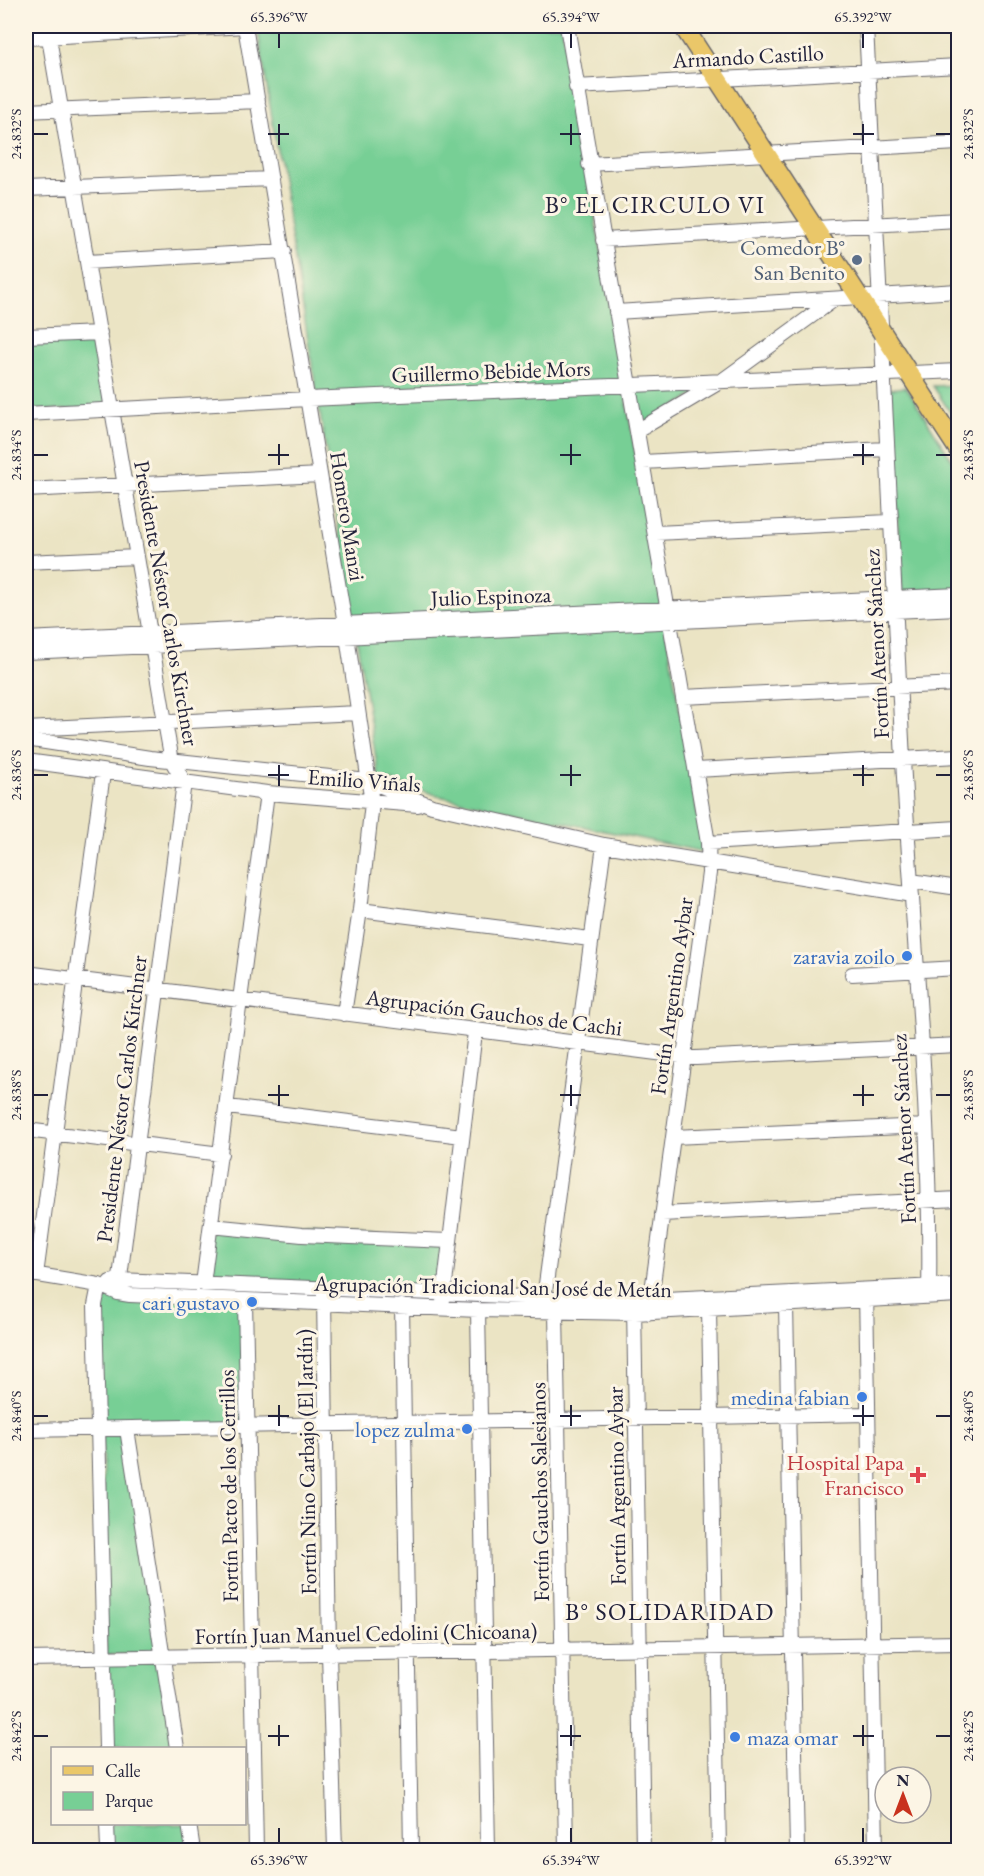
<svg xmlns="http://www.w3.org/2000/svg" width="984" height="1876" viewBox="0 0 984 1876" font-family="'EB Garamond',serif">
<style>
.green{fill:#77cf95;stroke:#4c7868;stroke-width:1.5}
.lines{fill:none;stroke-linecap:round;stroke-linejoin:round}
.minor-casing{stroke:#68666b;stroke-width:16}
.major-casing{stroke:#68666b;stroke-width:21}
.minor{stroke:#fff;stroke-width:14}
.major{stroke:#eac769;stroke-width:18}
.ticks{fill:none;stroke:#22223b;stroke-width:2}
.service-dot{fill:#5c6f8a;stroke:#fcf5e5;stroke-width:2}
.shop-dot{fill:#3f7fe0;stroke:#fcf5e5;stroke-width:2}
.health-dot{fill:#e0444e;stroke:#fcf5e5;stroke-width:2}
.labels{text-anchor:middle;stroke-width:6;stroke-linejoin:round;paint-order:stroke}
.street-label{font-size:22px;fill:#22223b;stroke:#fcf5e5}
.service-label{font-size:22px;fill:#4e5e75;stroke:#fcf5e5;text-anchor:end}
.shop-label{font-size:22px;fill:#366cbe;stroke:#fcf5e5;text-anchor:end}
.health-label{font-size:22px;fill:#be3a42;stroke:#fcf5e5;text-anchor:end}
.neighbourhood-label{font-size:24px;letter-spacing:1.5px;fill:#22223b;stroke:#fcf5e5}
.neatline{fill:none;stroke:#22223b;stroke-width:2}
.ticks-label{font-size:15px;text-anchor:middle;fill:#22223b}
</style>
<rect width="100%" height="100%" fill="#fcf5e5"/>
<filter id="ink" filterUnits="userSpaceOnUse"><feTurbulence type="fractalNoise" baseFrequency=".0167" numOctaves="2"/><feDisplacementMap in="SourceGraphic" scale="12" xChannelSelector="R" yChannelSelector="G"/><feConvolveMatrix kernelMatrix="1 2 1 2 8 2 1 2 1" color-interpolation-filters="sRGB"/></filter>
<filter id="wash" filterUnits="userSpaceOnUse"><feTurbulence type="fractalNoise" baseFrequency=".008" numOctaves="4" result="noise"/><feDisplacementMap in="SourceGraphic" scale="24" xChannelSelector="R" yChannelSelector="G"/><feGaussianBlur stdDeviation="1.35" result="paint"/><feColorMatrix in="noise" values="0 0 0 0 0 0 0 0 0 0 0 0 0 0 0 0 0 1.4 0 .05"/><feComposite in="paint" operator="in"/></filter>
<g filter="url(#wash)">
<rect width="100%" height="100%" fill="#ebe4c4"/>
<path class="green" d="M257,26H562L704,852L443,797L379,777Z
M96,335L108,408L26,411V340Z
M712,384L640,428L632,389Z
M958,385V424L933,386Z
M906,387L958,470V590L902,592L890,389Z
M211,1226L449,1241L443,1293L203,1284Z
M102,1291L245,1301L249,1426L99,1430Z
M102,1433H125L160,1653L106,1655Z
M162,1660L176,1748H109L107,1661Z
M110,1824H188L192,1850H111Z"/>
</g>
<g filter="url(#ink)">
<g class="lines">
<defs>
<path id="minor" d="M47,26L165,722L172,761L184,782L118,1293
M245,26L347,636L372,803L360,910L344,1014
M567,26L708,843L709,873L649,1313
M866,26C880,270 890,515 903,760C913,938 932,1118 929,1296
M26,38L246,26
M576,87L958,66
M26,111L258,101
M589,164L958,143
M26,189L271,179
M603,240L958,220
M87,262L284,251
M616,312L958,291
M26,336L100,333
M26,414L308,399L958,371
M637,431L723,380L832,301
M643,462L886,449
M26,490L320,475
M656,533L889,522
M26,562L137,557
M26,639L958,595
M26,652L958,608
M683,697L958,684
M26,729L358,713
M26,739L150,758L368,781L432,806L604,845L912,895
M26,761L267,793L418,805
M696,770L958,756
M708,843L958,828
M911,881L958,888
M360,910L590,939
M26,973L696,1058L958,1045
M852,974L958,968
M228,1107L462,1136
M26,1130L221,1154
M673,1137L925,1126
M662,1214L958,1199
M211,1226L302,1235L449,1241
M26,1273L99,1285L118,1293L130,1295L478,1310L635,1313L958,1295
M36,1275L103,773
M110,1282L118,1280L623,1301L958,1285
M203,1284L267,793
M99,1285L95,1305L106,1748
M866,1292L876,1850
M324,1295L329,1654L335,1850
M443,1300L475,1032
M245,1301L256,1850
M786,1305L797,1850
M402,1306L411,1850
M634,1306L643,1850
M543,1307L604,845
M709,1309L719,1850
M478,1310L488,1850
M556,1312L566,1850
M127,1429L177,1748
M26,1430L868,1414
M26,1659L958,1643
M107,1824L108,1850
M189,1824L193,1850"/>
<path id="major" d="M683,26L958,449"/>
</defs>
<use href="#minor" class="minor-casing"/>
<use href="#major" class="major-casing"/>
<use href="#minor" class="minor"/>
<use href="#major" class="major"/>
</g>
</g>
<path class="ticks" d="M279,33V48M571,33V48M863,33V48M279,124V145M571,124V145M863,124V145M33,134H48M268,134H289M560,134H581M853,134H874M936,134H951M279,444V465M571,444V465M863,444V465M33,455H48M268,455H289M560,455H581M853,455H874M936,455H951M279,765V786M571,765V786M863,765V786M33,775H48M268,775H289M560,775H581M853,775H874M936,775H951M279,1085V1106M571,1085V1106M863,1085V1106M33,1095H48M268,1095H289M560,1095H581M853,1095H874M936,1095H951M279,1405V1426M571,1405V1426M863,1405V1426M33,1416H48M268,1416H289M560,1416H581M853,1416H874M936,1416H951M279,1725V1746M571,1725V1746M863,1725V1746M33,1736H48M268,1736H289M560,1736H581M853,1736H874M936,1736H951M279,1828V1843M571,1828V1843M863,1828V1843"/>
<circle class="service-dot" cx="857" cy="260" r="6"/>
<g class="shop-dot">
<circle cx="907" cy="956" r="6"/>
<circle cx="252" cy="1302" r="6"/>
<circle cx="862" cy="1397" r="6"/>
<circle cx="467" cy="1429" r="6"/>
<circle cx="735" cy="1737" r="6"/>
</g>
<path class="health-dot" d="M915 1466h6v6h6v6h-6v6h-6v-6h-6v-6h6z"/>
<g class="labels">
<g class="street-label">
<text transform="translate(748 56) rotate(-3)" y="8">Armando Castillo</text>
<text transform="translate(491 371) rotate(-2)" y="8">Guillermo Bebide Mors</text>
<text transform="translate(348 516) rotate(81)" y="8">Homero Manzi</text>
<text transform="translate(491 596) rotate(-2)" y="8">Julio Espinoza</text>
<text transform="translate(167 603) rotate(80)" y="8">Presidente Néstor Carlos Kirchner</text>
<text transform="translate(876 644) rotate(-93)" y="8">Fortín Atenor Sánchez</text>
<text transform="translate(364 780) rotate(4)" y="8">Emilio Viñals</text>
<text transform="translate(671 996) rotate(-82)" y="8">Fortín Argentino Aybar</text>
<text transform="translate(494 1012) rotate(7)" y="8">Agrupación Gauchos de Cachi</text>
<text transform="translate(121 1099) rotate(-83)" y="8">Presidente Néstor Carlos Kirchner</text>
<text transform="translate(903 1129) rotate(-93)" y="8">Fortín Atenor Sánchez</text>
<text transform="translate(493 1286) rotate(1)" y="8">Agrupación Tradicional San José de Metán</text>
<text transform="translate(306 1462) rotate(-91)" y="8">Fortín Nino Carbajo (El Jardín)</text>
<text transform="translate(228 1486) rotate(-91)" y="8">Fortín Pacto de los Cerrillos</text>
<text transform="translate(616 1486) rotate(-91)" y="8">Fortín Argentino Aybar</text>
<text transform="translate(539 1492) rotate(-91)" y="8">Fortín Gauchos Salesianos</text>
<text transform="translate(366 1633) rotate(-1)" y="8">Fortín Juan Manuel Cedolini (Chicoana)</text>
</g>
<g class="service-label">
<text x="845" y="255">Comedor B°<tspan x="845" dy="25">San Benito</tspan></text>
</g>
<g class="shop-label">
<text x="895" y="964">zaravia zoilo</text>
<text x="240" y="1310">cari gustavo</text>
<text x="850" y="1405">medina fabian</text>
<text x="455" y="1437">lopez zulma</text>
<text x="747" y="1745" text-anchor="start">maza omar</text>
</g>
<g class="health-label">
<text x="904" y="1470">Hospital Papa<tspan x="904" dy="25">Francisco</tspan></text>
</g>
<g class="neighbourhood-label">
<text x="655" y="213">B° EL CIRCULO VI</text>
<text x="670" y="1620">B° SOLIDARIDAD</text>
</g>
</g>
<rect width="984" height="1876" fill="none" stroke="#fcf5e5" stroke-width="66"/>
<rect x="51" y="1747" width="195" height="78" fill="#fcf5e5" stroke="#a5a1a1" stroke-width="1.5"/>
<rect x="63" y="1766" width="30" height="9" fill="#eac769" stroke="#a5a1a1" stroke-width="1.5"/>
<text x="105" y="1777" font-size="18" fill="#22223b">Calle</text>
<rect x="63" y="1792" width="30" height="18" fill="#77cf95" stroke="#a5a1a1" stroke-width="1.5"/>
<text x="105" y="1807" font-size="18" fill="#22223b">Parque</text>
<g transform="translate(903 1795)"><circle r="28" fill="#fcf5e5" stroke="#a5a1a1" stroke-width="1.5"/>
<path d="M0-4.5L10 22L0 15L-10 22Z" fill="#c8321e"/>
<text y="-9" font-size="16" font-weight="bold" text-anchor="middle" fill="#22223b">N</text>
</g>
<rect x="33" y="33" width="918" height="1810" class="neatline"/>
<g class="ticks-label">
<text x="279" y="22">65.396°W</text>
<text x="571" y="22">65.394°W</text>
<text x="863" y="22">65.392°W</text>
<text transform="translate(16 134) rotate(-90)" y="5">24.832°S</text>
<text transform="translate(968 134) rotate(-90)" y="5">24.832°S</text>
<text transform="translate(16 455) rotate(-90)" y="5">24.834°S</text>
<text transform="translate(968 455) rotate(-90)" y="5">24.834°S</text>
<text transform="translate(16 775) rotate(-90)" y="5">24.836°S</text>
<text transform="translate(968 775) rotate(-90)" y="5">24.836°S</text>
<text transform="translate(16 1095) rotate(-90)" y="5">24.838°S</text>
<text transform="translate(968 1095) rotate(-90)" y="5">24.838°S</text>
<text transform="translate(16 1416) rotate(-90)" y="5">24.840°S</text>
<text transform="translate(968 1416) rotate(-90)" y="5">24.840°S</text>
<text transform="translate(16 1736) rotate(-90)" y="5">24.842°S</text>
<text transform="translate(968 1736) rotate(-90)" y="5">24.842°S</text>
<text x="279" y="1865">65.396°W</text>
<text x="571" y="1865">65.394°W</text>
<text x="863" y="1865">65.392°W</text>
</g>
</svg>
